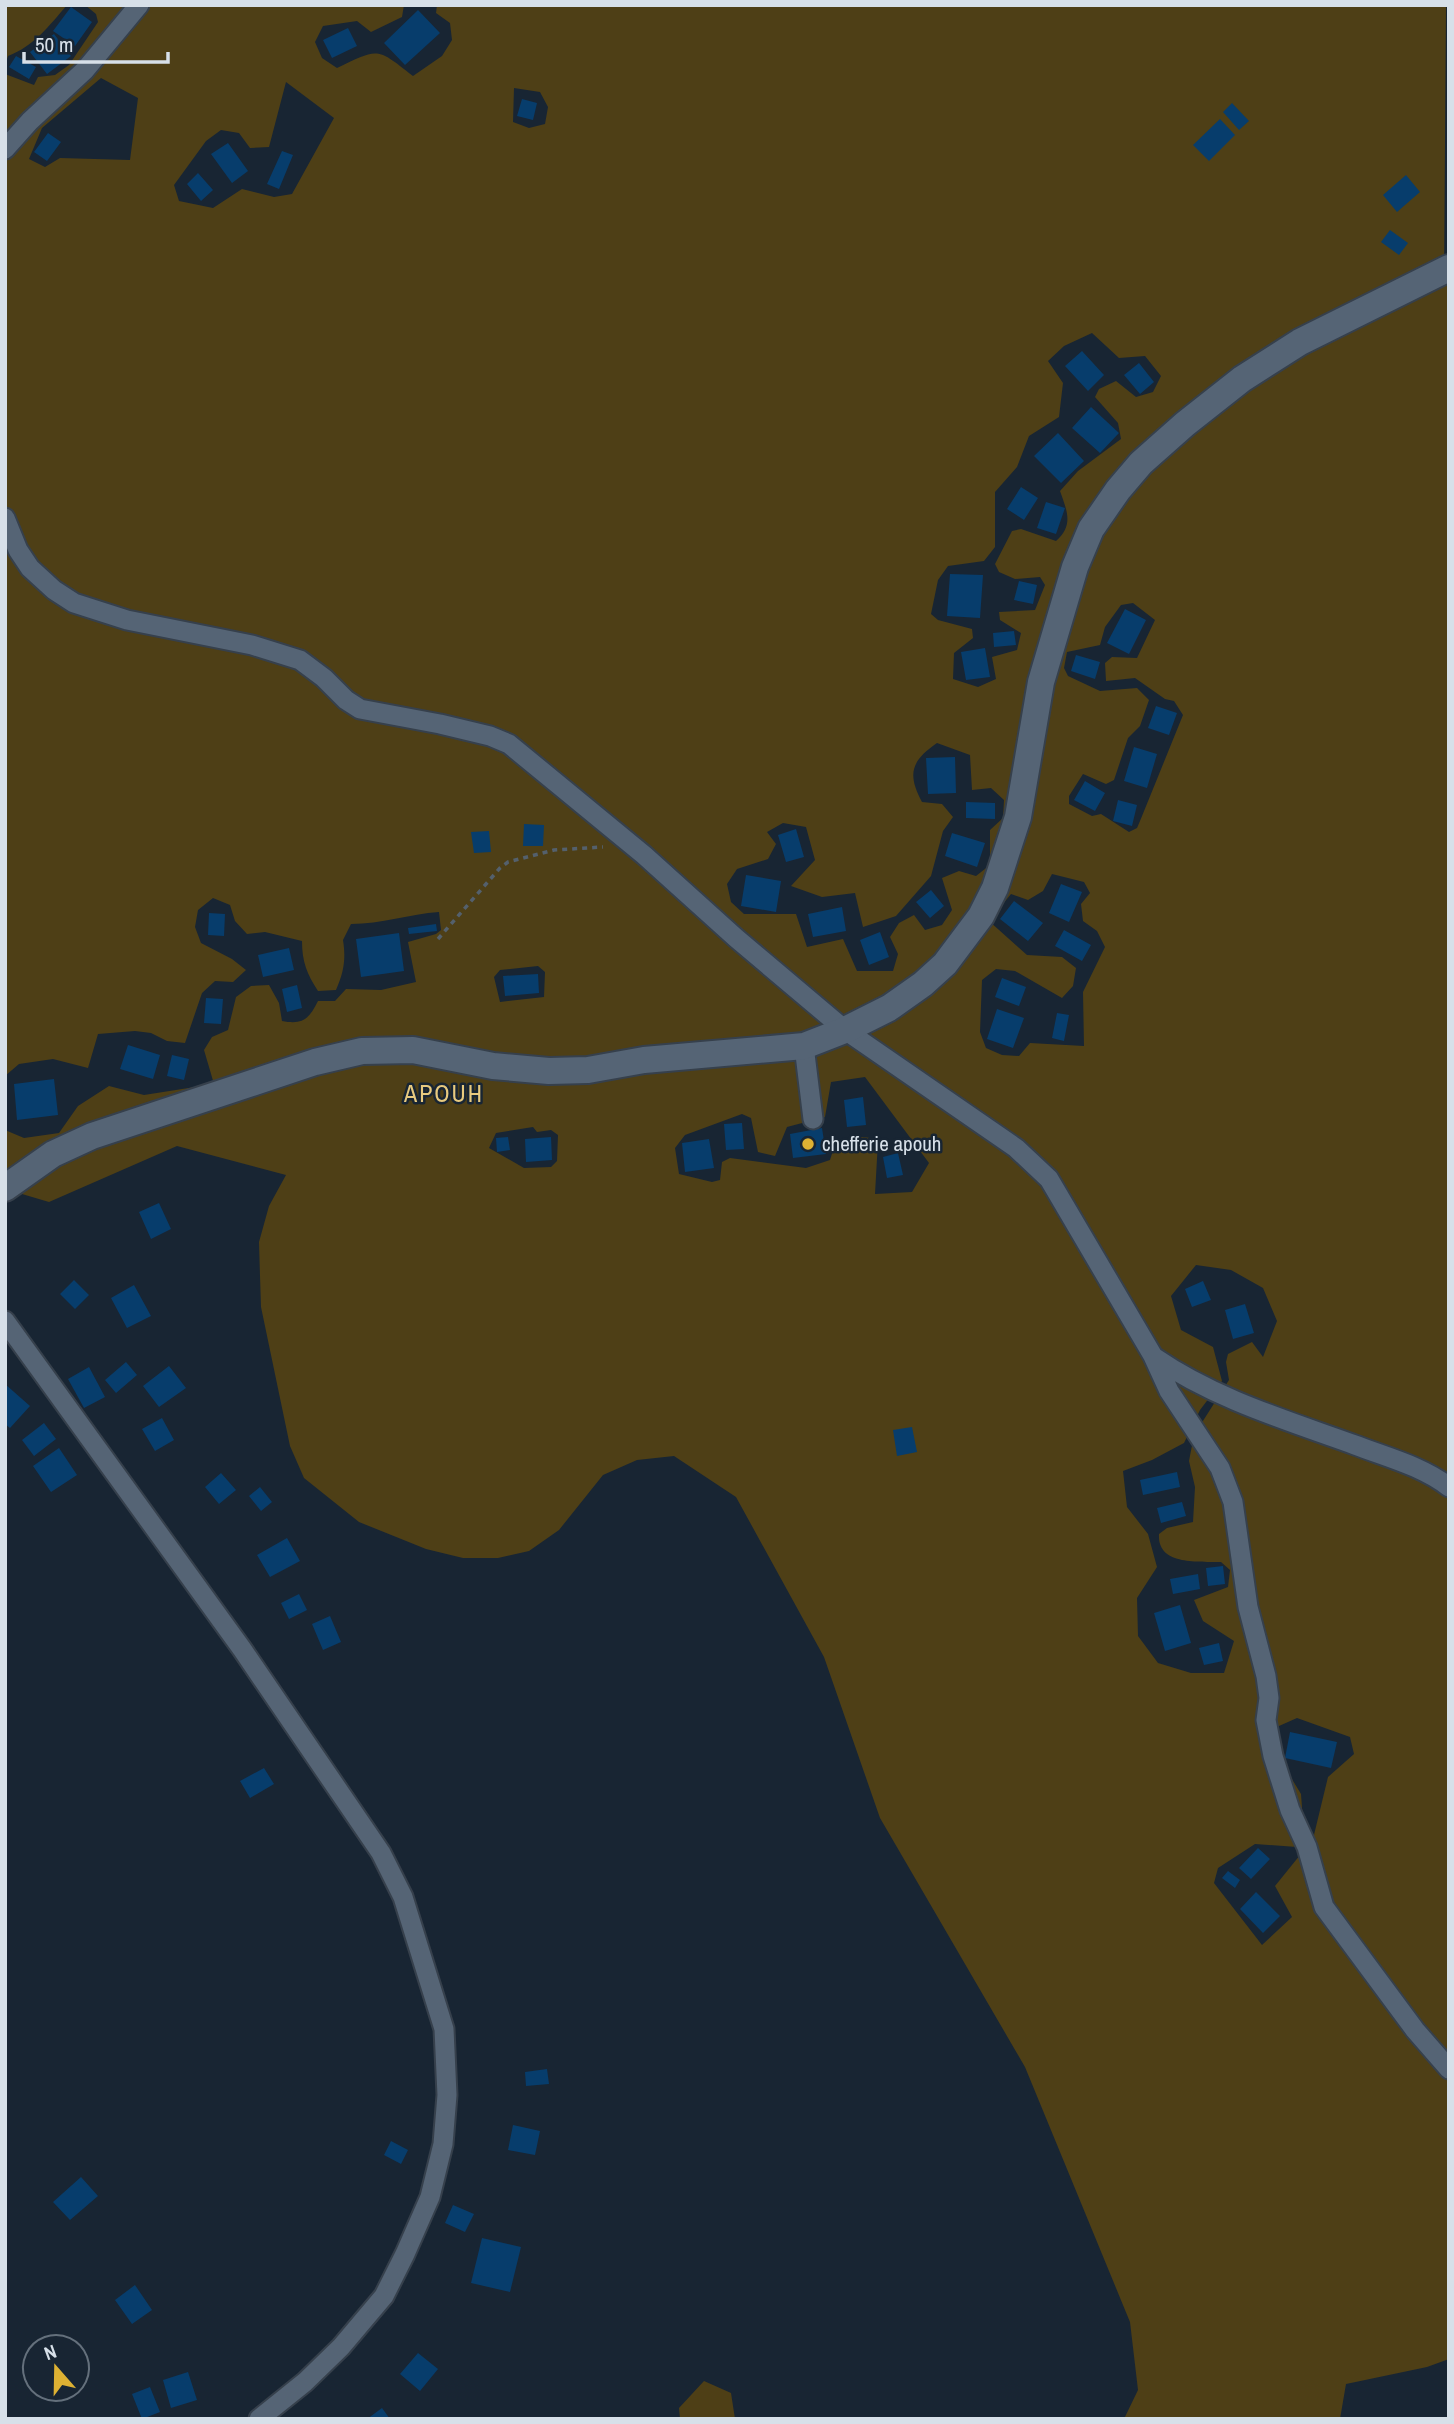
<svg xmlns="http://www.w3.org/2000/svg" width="1454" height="2424" viewBox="0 0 1454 2424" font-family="'Archivo Narrow',sans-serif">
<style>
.green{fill:#4e3f16;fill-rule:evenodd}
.building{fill:#073d6c}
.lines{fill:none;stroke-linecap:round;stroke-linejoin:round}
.street-casing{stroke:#36404c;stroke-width:23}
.secondary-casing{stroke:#36404c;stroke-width:30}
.path{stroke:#54606c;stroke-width:3.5;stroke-dasharray:5 5;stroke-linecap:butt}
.street{stroke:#556475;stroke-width:19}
.secondary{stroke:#556475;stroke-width:26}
.poi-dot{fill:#ddb133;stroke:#182533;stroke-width:2.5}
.labels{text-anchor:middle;stroke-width:5;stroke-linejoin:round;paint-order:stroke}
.poi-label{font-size:21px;fill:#d7e0e9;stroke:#182533;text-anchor:start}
.quarter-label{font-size:24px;letter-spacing:2px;fill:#e8ca7f;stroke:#182533}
</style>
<rect width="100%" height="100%" fill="#182533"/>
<path class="green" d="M5,5H67C49,26 34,46 8,56L5,65Z
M85,5H404L402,17L371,32L357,21L323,26L315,42L322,58L337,68C379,48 376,47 413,76L442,56L452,40L450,23L436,13L437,5H1446L1444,282L1449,286V2359L1427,2367L1346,2384L1340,2419H1124L1138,2390L1130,2322L1025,2067L880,1818L824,1657L736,1497L674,1456L637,1460L603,1475L559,1530L529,1551L498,1558H463L426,1549L359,1522L304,1478L290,1446L261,1307L260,1276L259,1242L269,1206L286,1175L177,1146L49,1202L5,1189V1130L24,1138L59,1133L78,1106L109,1086L144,1095L214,1084L204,1050L212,1037L228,1030L236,997L251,986L269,985L279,1003L282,1021C303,1025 309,1019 318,1001H335L346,989L381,990L416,982L408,942L436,934L441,930L439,912C410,914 381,924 351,924L343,940C346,959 344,972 336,990L318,991C307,974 302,962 302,941L265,932L247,934L235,921L230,905L213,898L198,910L195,927L201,943L232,959L246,970L233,982L215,981L202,993L185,1043L167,1041L151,1033L135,1031L98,1034L88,1068L53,1059L19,1064L5,1076V74L34,85L38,77L55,75L69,65L98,22L96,14ZM101,78L138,98L130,160L60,158L45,167L29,159L42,128ZM286,82L334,118L292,194L274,197L242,189L213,208L179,201L174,185L206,141L221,130L239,133L250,148L269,147ZM514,88L540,92L548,107L545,124L529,128L513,122ZM1092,333L1119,358L1145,356L1161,376L1153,392L1136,397L1116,381L1099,389L1095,397L1118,423L1121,439L1078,471L1060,491C1067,511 1074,525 1056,541L1021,529L1012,531L995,564L999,572L1015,579L1040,577L1045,585L1035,610L999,612L1000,620L1021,633L1017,650L992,657L996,679L978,687L953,679L954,653L973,638L972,629L938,620L931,614L938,580L948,566L984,561L995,547V492L1017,467L1029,436L1059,417L1063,383L1048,361L1064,346ZM1133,603L1155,620L1137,658L1112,657L1105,663L1106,681L1135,678L1165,699L1174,701L1183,715L1140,821L1137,828L1129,832L1101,814L1092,816L1069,804V796L1083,774L1106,784L1114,780L1128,738L1140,726L1149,700L1137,688L1100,691L1068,676L1064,668L1067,652L1100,645L1105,627L1121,605ZM937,743L970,755L972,790L991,788L1004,800L1003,818L990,830V865L976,876L959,871L942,878L952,910L942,925L925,930L914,915L899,923L890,937L898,954L893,971H857L843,939L807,947L796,914H744L731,902L727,884L737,869L768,859L776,844L767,832L783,823L806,827L815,860L791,886L822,897L855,893L863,927L896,916L931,876L943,831L953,817L942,804L922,802C907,774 911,761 937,743ZM1052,874L1084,882L1090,893L1081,904L1083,921L1097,931L1105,947L1083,992L1084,1046L1030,1043L1019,1056L1002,1055L986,1048L980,1032L982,980L996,969L1015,971L1062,998L1073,986L1076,968L1062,957L1027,955L989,921L1011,894L1028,900L1043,891ZM538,966L545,972L544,997L500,1002L494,977L500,970ZM865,1077L929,1163L912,1192L875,1194L878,1141C865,1134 848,1137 835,1144L830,1160L806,1168L730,1158L722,1162L720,1180L712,1182L679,1174L675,1148L685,1135L742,1114L751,1118L758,1152L775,1156L787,1127L825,1117L831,1082ZM533,1127L537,1132L551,1130L558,1135L557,1161L551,1167L524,1168L489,1148L496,1133ZM1196,1265L1231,1270L1263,1288L1277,1321L1263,1357L1252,1342L1228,1354L1226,1362L1229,1380L1194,1435L1189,1461L1195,1487L1193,1522L1167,1528L1159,1534C1157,1566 1199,1561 1221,1562L1230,1570L1228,1587L1194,1600L1203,1621L1234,1641L1224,1673H1191L1158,1663L1138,1636L1137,1598L1157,1567L1148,1534L1127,1507L1123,1471L1152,1460L1184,1443L1200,1410L1222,1381L1213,1347L1181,1330L1171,1296ZM1297,1718L1350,1737L1354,1754L1328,1777L1313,1839L1275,1886L1292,1917L1262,1945L1214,1883L1218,1868L1255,1844L1297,1847L1304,1834L1301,1794L1275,1751L1279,1726Z
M704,2381L731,2393L735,2419H680L679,2408Z"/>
<path class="building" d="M71,7L92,22L75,46L53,31Z
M418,10L440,33L405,65L384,43Z
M348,28L357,46L332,58L323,40Z
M54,34L71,56L47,74L30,52Z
M16,56L36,67L29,79L9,67Z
M522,99L537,103L533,120L517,116Z
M1232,103L1249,121L1239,130L1223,112Z
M1220,119L1235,135L1209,161L1193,145Z
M48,133L61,142L47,161L34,152Z
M228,143L248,171L232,183L211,154Z
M282,151L293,155L279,189L267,184Z
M198,173L213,190L201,201L187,184Z
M1406,175L1420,192L1397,212L1383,195Z
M1390,230L1408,243L1399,255L1381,242Z
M1082,351L1104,375L1088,391L1065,366Z
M1139,363L1154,382L1140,394L1124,375Z
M1091,407L1119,433L1100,453L1072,428Z
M1058,433L1084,461L1061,483L1034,456Z
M1021,487L1038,498L1024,520L1007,509Z
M1046,502L1065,508L1056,534L1037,528Z
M950,574L983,575L980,618L947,616Z
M1019,581L1037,585L1033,604L1014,600Z
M1125,609L1146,620L1129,654L1107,643Z
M1014,631L1016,645L994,647L993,633Z
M985,648L990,677L966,680L961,652Z
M1076,655L1100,662L1095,679L1071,671Z
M1156,706L1177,713L1169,735L1148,728Z
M1134,747L1157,754L1147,788L1124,781Z
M955,757L956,793L928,794L926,758Z
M1085,781L1105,793L1095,811L1074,800Z
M1118,800L1137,805L1132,826L1113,821Z
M966,802L995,803V819L966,818Z
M524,824L544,825L543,846H523Z
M796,829L804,857L786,862L778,835Z
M489,831L491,852L474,853L471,832Z
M952,833L985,843L977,867L945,856Z
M746,875L781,881L776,912L741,906Z
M1061,884L1082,892L1069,922L1049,913Z
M931,890L944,906L930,918L916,902Z
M1014,901L1043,923L1028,941L1000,919Z
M842,907L846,931L813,937L808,914Z
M209,913L225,914L224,936L208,935Z
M436,924L437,931L409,934L408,928Z
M1064,930L1091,945L1082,961L1055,946Z
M880,932L889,957L869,965L860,940Z
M399,933L404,971L361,977L356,939Z
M289,948L294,970L263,977L258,955Z
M538,974L539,993L505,996L503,976Z
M1002,978L1026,987L1019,1006L995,997Z
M297,985L302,1008L287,1012L282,989Z
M206,998L223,999L221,1024L204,1023Z
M997,1009L1024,1018L1013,1048L987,1039Z
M1057,1013L1069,1015L1064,1041L1052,1038Z
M128,1045L160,1055L153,1079L120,1069Z
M172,1055L189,1059L184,1080L167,1076Z
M54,1079L58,1115L17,1120L14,1084Z
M863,1097L866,1125L847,1127L844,1100Z
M742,1123L744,1149L726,1150L724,1124Z
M822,1128L826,1154L793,1158L790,1134Z
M508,1137L510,1150L497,1152L496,1138Z
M551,1137L552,1160L526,1162L525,1139Z
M709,1139L714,1168L685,1172L682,1143Z
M898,1153L903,1175L887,1178L883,1157Z
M159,1203L171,1229L151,1239L139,1212Z
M74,1280L89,1295L75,1309L60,1294Z
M1203,1281L1211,1300L1192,1307L1185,1289Z
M134,1285L151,1316L127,1328L111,1298Z
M1245,1304L1254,1333L1233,1339L1225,1310Z
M126,1362L137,1375L116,1393L105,1380Z
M169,1366L186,1388L159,1407L143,1386Z
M89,1367L105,1397L84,1408L68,1379Z
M5,1384L30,1406L10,1428L5,1424Z
M162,1418L174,1440L155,1451L142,1429Z
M44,1423L56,1439L34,1456L22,1440Z
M912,1427L917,1452L897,1456L893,1430Z
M59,1448L77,1475L51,1492L33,1466Z
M1177,1472L1180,1487L1143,1495L1140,1480Z
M221,1473L236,1490L219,1504L205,1487Z
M260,1487L272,1502L261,1511L249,1496Z
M1182,1502L1186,1516L1161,1523L1157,1508Z
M287,1538L300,1561L270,1577L257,1555Z
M1223,1566L1225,1584L1208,1586L1206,1568Z
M1198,1574L1200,1589L1173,1594L1170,1579Z
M299,1594L307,1610L289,1619L281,1603Z
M1180,1605L1191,1643L1165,1651L1154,1613Z
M330,1616L341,1642L323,1650L312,1624Z
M1219,1643L1223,1661L1204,1665L1199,1648Z
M1290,1732L1337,1742L1331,1768L1285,1758Z
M264,1768L274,1784L250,1798L240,1781Z
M1258,1848L1270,1859L1251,1879L1239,1868Z
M1228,1871L1240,1880L1235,1888L1222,1878Z
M1256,1892L1280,1916L1263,1933L1240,1909Z
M547,2069L549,2084L526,2086L525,2072Z
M513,2125L540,2131L535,2155L508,2150Z
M391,2141L408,2150L401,2164L384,2155Z
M81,2177L98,2196L70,2220L53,2202Z
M453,2205L474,2214L465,2232L445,2223Z
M482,2238L521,2247L510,2292L471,2283Z
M135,2285L152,2310L132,2324L115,2300Z
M418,2353L438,2369L420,2391L400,2374Z
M188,2372L197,2400L171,2408L163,2380Z
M150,2387L160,2412L142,2419L132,2394Z
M382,2408L390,2419H367Z"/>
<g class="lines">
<defs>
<path id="street" d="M5,149L30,121L85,70L139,5
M5,518L18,550L30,568L54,590L74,603L127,620L252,645L300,660L324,678L346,700L360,709L440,724L490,736L509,744L644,855L736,938L845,1030L1016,1148L1049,1179L1153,1356L1169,1391L1220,1468L1233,1502L1248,1607L1266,1676L1269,1698L1266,1720L1273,1756L1290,1810L1307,1847L1324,1907L1415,2030L1449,2069
M804,1046L813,1119
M5,1321L242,1649L381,1853L403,1897L444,2029L447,2095L443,2144L430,2197L405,2254L384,2296L341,2347L305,2382L259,2419
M1154,1357C1215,1399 1286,1420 1355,1445C1386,1457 1422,1466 1449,1487"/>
<path id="secondary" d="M5,1188L53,1154L92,1136L315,1062L362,1051L413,1050L493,1066L549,1071L588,1070L644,1060L804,1046L845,1030L889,1008L923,984L945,964L981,916L995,888L1018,817L1041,682L1075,567L1091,529L1118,490L1141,463L1185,424L1242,379L1300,342L1449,268"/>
</defs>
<use href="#street" class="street-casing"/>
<use href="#secondary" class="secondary-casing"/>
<path class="path" d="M438,939L500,868L508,862L554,850L603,847"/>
<use href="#street" class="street"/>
<use href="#secondary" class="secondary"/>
</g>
<circle class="poi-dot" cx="808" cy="1144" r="7"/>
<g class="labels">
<g class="poi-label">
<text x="822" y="1151">chefferie apouh</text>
</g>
<g class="quarter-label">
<text x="444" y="1102">APOUH</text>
</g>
</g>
<rect width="1454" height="2424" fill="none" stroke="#d7e0e9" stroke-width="14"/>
<g transform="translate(56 2368) rotate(340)"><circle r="33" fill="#182533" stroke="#64707c" stroke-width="2"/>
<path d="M0-5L12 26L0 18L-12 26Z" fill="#ddb133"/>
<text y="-10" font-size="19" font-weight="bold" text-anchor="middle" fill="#d7e0e9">N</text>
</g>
<path d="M24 52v10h144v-10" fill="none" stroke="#d7e0e9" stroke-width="3.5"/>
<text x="35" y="52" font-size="21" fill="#d7e0e9" stroke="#182533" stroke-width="5" paint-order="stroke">50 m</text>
</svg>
